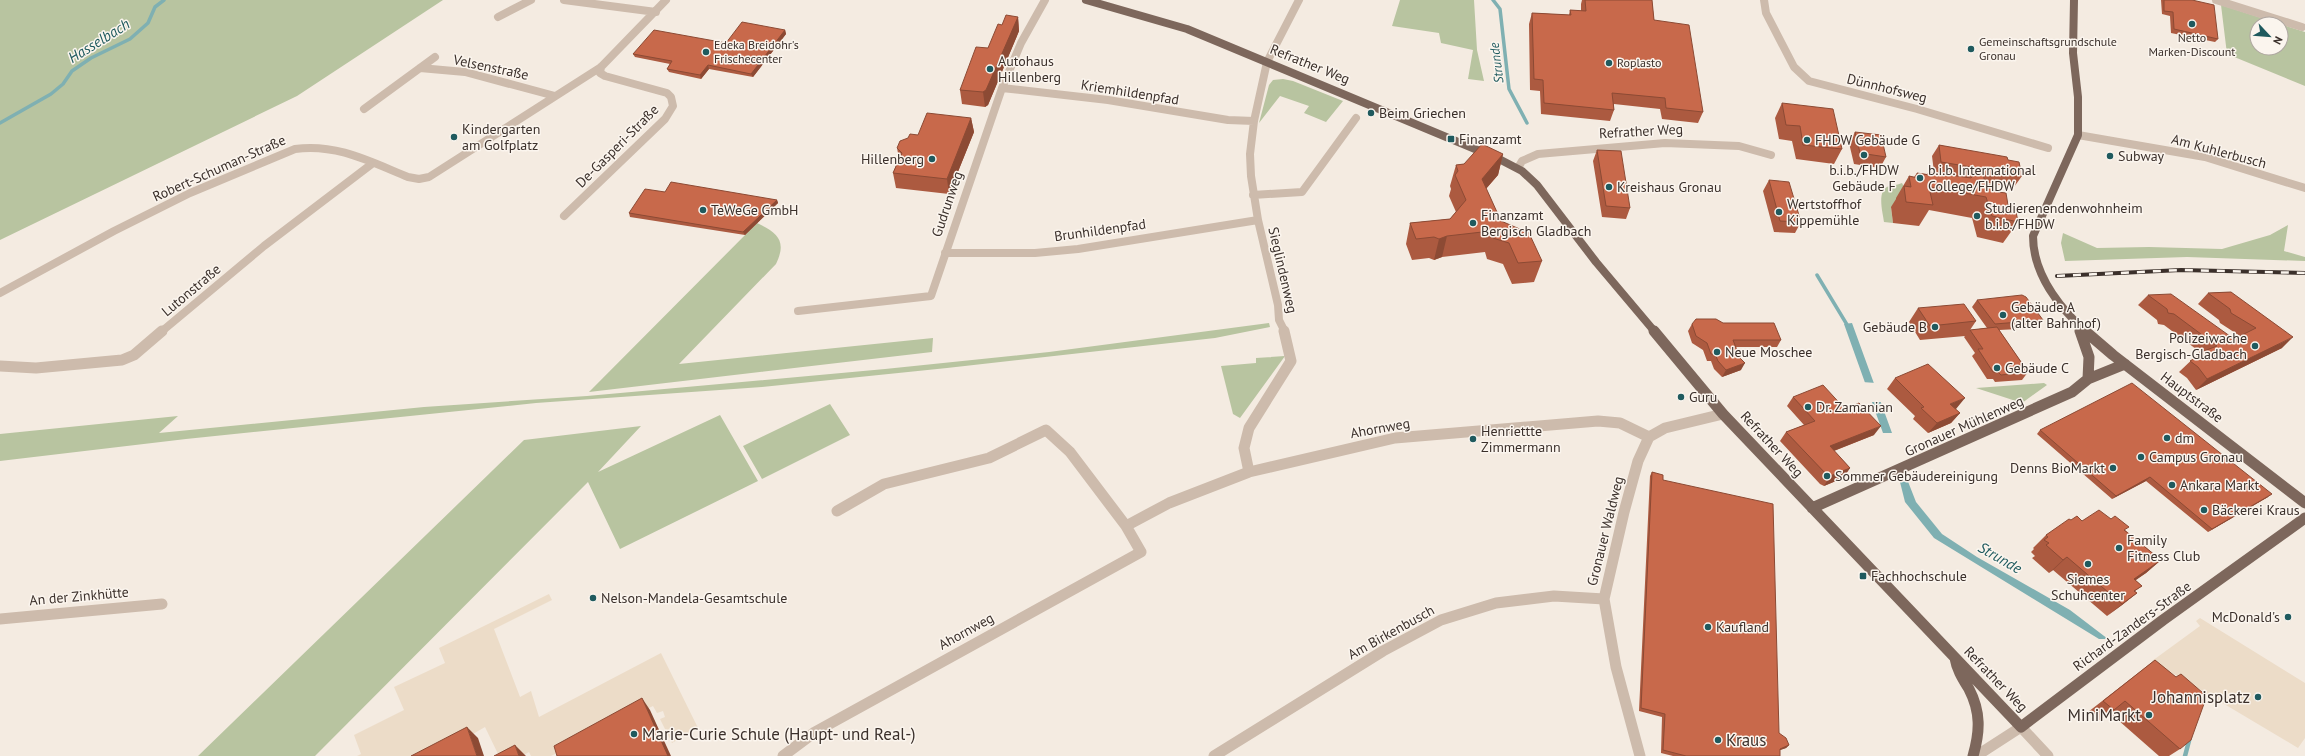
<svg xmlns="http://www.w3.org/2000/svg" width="2305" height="756" viewBox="0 0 2305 756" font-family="'PT Sans',sans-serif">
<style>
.green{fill:#b8c4a0;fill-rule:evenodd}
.plaza{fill:#ecdcc8}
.water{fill:#7fb0b2}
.pier{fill:#f4ebe1}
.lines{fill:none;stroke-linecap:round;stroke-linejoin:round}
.stream-far1{stroke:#7fb0b2;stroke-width:3.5}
.stream{stroke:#7fb0b2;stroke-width:4.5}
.minor-far1{stroke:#cdbbac;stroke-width:8}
.minor{stroke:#cdbbac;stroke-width:11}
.major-far1{stroke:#7d675c;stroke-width:8}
.major{stroke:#7d675c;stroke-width:11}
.rail-casing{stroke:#3b302b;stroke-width:4}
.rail{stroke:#fbf5ee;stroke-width:2.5;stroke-dasharray:8;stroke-linecap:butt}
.wall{fill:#ac5a40}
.shaded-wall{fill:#8c4a34}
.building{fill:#c8694b;stroke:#8c4a34}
.poi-dot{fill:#1f5a5e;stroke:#fbf5ee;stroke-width:1.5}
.labels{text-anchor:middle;stroke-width:3;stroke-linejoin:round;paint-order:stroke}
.far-poi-label{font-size:12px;fill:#3b302b;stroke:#fbf5ee;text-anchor:start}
.far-water-label{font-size:13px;font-style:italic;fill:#1f5a5e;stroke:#fbf5ee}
.poi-label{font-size:14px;fill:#3b302b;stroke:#fbf5ee;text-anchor:start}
.street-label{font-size:14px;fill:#3b302b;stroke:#fbf5ee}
.water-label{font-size:15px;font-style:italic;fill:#1f5a5e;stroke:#fbf5ee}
.near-poi-label{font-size:17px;fill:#3b302b;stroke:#fbf5ee;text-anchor:end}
</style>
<rect width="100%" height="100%" fill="#f4ebe1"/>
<path class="green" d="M0,0H443L297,96L0,240Z
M1400,0H1474L1477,50L1484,81L1468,79L1473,50L1441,43L1439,33L1392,26Z
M2221,5L2305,32V86L2227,54ZM2257,24H2281V48H2257Z
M1283,79L1293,81L1343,101L1326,122L1304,113L1309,106L1280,96L1259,123L1269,85L1273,80Z
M1902,183L1904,187L1898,208H1891L1893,223L1884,222C1883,213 1876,190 1889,186C1894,185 1897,185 1902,183Z
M757,223C778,233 787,241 776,264L679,364L933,338L932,352L589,392Z
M2288,225L2284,251L2305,257V261L2187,257L2065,261L2061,243L2063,233L2097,248L2149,247L2222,249L2270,235Z
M1269,323L1270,327L1215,338L947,368L762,387L536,403L186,439L0,461V434L178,416L159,433L424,407L587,396L885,369L1049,352Z
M1285,356L1240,418L1233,414L1221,366L1256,363V358Z
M2044,383L2047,385L2022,403L1976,388Z
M830,404L850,435L762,479L743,446Z
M720,415L758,481L620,549L588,482L315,756H198L524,440L641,426L598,472Z"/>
<path class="plaza" d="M549,594L552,600L494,629L520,697L531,691L539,717L661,653L698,728L672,743L660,719L665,717L663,711L657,713L653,706L551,756H531L529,752L522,756H499L485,727L435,756H357L361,754L354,735L404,710L394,687L445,663L439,648Z
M2200,618L2305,683V738L2298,748L2152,661L2200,626L2196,621Z"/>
<path class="water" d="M1852,323L1892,433H1883L1844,324Z
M1899,478L1907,479L1916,502L1942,534L1977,557L2070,610L2108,639H2099L1934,538L1905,502Z"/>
<path class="pier" d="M1862,382L1876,383L1883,402H1869Z"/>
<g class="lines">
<path class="stream-far1" d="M1493,0L1500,9L1509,89L1527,123
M0,123L51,94L63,84L72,71L91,58L130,39L148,23L155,7L164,0
M1817,275L1849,328"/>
<path class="stream" d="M2185,756L2190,737"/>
<path class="minor-far1" d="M564,0L656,12
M1764,0L1766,13L1794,67L1809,81L1917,109L2048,148
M2216,0L2302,27
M498,17L531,0
M420,68L465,72L555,96
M1002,88L1108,100L1228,120L1254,121
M364,109L435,57
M2078,135L2205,157L2305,188
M1518,168L1522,161L1538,154L1665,143L1739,146L1771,155
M1253,195L1302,192L1356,118
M564,216L665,119L673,106L671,97L667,93L605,76L600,73L601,67
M945,253H1035L1078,249L1258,220
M0,293L114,231L190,193L295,149C336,143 371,162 408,177L419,179L429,177L601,67L666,0
M798,311L931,296L1002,88L1021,43L1045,0
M161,332L264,246L373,163
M1285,332L1279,320L1278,305L1258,220L1251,176L1250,154L1254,121L1267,62L1299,0"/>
<path class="minor" d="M0,366L36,368L122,360L134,355L162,331
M1249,472L1244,448L1249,428L1291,361L1284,331
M837,511L884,484L989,458L1046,430L1070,452L1126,526
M0,619L162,604
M783,756L815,732L1141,552L1126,526L1169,503L1249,472L1395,438L1598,421L1620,423L1649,437
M1214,756L1383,651L1441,620L1496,603L1554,596L1604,599
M1640,756L1616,667L1604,599L1624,512L1638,461L1649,437L1665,428L1723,414
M1976,756L2021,727L2048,756"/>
<path class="major-far1" d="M1086,0L1187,29L1499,159L1522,171L1537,185L1596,262L1655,332
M2074,0L2073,53L2078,97V135L2033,236C2033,275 2059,307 2086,332
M2078,325L2081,332"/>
<path class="major" d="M1654,331L1723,414L2021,727L2163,620L2305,518
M2080,331L2089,357L2088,379
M2085,331L2113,355L2305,503
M1812,508L2072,392L2088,379L2125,364
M1955,658C1957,670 1963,679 1969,689C1981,712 1980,732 1973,756"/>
<defs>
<path id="rail" d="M2057,276L2181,270L2305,273"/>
</defs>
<use href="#rail" class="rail-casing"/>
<use href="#rail" class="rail"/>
</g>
<path class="wall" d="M1582,0H1652L1654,20L1703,112L1698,123L1662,119L1660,109L1614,104V110L1610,121L1541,114L1540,91L1530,90L1529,24L1532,13L1569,15L1570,10L1581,11V4Z
M2161,0H2192L2218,39L2215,42L2171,33L2170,16L2162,14Z
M1018,17L1019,31L988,105L985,107L962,104L960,90L988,48L1002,25Z
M785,30L786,34L753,77L709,69L701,79L669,72L667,69L670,64L635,57L633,54L726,43Z
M1782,103L1842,149L1834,164L1796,159L1792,141L1779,139L1775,118Z
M971,118L974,132L949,194L896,188L893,173L899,158L897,148L918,135Z
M1855,132L1886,157L1880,168L1854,164L1849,143Z
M1939,145L2008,160L2022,176L2014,187L1988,183L1986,185L1998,192L2008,205L2018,222L2003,243L1977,237L1972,218L1929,210L1919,226L1893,223L1891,207L1896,199V198L1909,176L1914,177L1917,173L1927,174L1929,172H1934L1932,156Z
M1597,150L1630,208L1626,219L1602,217L1593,161Z
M1503,154L1498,175L1486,189L1501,221L1542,261L1534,282L1512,284L1503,264L1487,259L1485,252L1442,257L1434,260L1429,258L1412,260L1406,244L1410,223L1450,219L1456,212L1449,196L1451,189L1450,186L1456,165L1464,164Z
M1769,180L1801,222L1795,233L1774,232L1763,191Z
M665,192L777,200L778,203L745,235L630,217L629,213Z
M2231,292L2282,348L2196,390L2187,378L2179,372L2200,352L2164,325L2158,324L2157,320L2138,305L2148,295L2234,339L2240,336L2220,323L2219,320L2198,304L2208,293Z
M1977,300L2043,320L2037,328L1999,330L2028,372L2022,380L1995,382L1993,379H1987L1972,356L1975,353L1964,337L1965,336L1920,340L1909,322L1918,308L1976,321L1970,330L1987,328L1972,307Z
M1723,323L1781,340L1777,347H1736L1741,370L1722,377L1714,369L1711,361H1707L1703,350L1692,343L1688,331L1692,324Z
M1895,378L1956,409H1955L1960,413L1951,423L1928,433L1913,419L1915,416L1887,389Z
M1793,397L1845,409L1874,435L1834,451L1850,468L1843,478L1824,486L1820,484L1780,441L1786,432L1804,425L1787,406Z
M2040,430L2268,497L2208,532L2146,481L2112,499L2037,434Z
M1652,472L1663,480L1779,733L1789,745L1786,748L1780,750V756H1673L1661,753L1662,717L1639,711L1650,476Z
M2071,520L2082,521L2125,530L2161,560L2146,573L2135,580L2142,586L2135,591L2137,593L2122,605L2107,616L2053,570L2049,573L2032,558L2035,556L2031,552L2034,549L2033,548L2046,535Z
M2155,660L2199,697L2180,749L2169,756H2159L2110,713L2098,721L2088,712Z"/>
<path class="shaded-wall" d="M1018,17L1019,31L988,105L985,107L983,92Z
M785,30L786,34L753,77L751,74Z
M708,65L709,69L701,79L700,75Z
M971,118L974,132L949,194L947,179Z
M1503,154L1498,175L1476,200L1482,179Z
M777,200L778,203L745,235L743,232Z
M1447,236L1442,257L1434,260L1439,239Z
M2293,337L2282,348L2196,390L2207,379Z
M1745,363L1741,370L1722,377L1726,370Z
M1965,398L1956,409L1942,415L1950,404Z
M1960,413L1951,423L1928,433L1937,423Z
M1881,426L1874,435L1823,455L1830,446Z
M1850,468L1843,478L1824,486L1830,476Z
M2150,477L2146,481L2112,499L2116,496Z
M2272,494L2268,497L2208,532L2212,529Z
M2067,557L2053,570L2049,573L2063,560Z
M2161,560L2146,573L2119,592L2134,579Z
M2137,593L2122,605L2107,616L2122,604Z
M642,698L650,710L671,756H667Z
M467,727L478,738L484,756H477Z
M515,745L526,756H519Z
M1789,745L1786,748L1777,751L1780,749Z"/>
<path class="building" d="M1585,0H1652L1654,20L1689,25L1703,112L1666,108L1665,98L1612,93L1614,110L1544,103L1543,80L1534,79L1532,13L1571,15L1570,10L1586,11Z
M2164,0H2192L2214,5L2218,39L2174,29L2173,12L2164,11Z
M1006,15L1018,17L986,90L983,92L960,90L976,47L988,48L998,24L1002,25Z
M742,22L785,30L751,74L708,65L700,75L667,69L672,61L633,54L654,30L726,43Z
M1782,103L1833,109L1842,149L1803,145L1800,126L1786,125Z
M927,113L971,118L947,179L893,173L902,153L897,148L900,141L908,138L910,134L918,135Z
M1855,132L1881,135L1886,157L1860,153Z
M1482,144L1503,154L1482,179L1501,221L1529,233L1542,261L1518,263L1509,243L1493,238L1491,231L1447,236L1439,239L1434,237L1416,239L1410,223L1450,219L1466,200L1455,175L1458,171L1456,165L1464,164Z
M1939,145L2007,157L2008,160L2019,162L2022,176L1992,171V177L1983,174L1982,167L1976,173L1972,171L1971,167L1941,162Z
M1597,150L1621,151L1630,208L1606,206Z
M1982,167L1985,184L1997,186L1998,192L2006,193L2008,205L2015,206L2018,222L1992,216L1986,197L1931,187L1932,192H1930L1933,205L1906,202L1904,186L1911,187L1909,176L1918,178L1917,173L1929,175V172L1971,178Z
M1769,180L1789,182L1801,222L1780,221Z
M671,182L777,200L743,232L629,213L645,189L665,192Z
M2231,292L2293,337L2207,379L2198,367L2190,361L2197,357L2199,353L2217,346L2174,314L2168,313L2167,309L2148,295L2171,294L2234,339L2256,328L2231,313L2230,309L2208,293Z
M2022,295L2026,297L2043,320L1995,324L1977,300Z
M1964,304L1976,321L1930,326L1918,308Z
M1696,319H1716L1723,323H1774L1781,340H1733L1740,358L1745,363L1726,370L1718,361L1715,354H1711L1707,343L1696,336L1692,324Z
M1997,327L2028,372L2001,375L1998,372H1993L1978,349H1983L1970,330Z
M1928,364L1965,398L1950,404L1960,413L1937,423L1921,408L1924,407L1895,378Z
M2132,383L2272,494L2212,529L2150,477L2116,496L2040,430Z
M1823,385L1845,409L1859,403L1881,426L1830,446L1850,468L1830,476L1827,475L1786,432L1815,421L1793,397Z
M1652,472L1663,475V480L1773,504L1779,733L1786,738L1789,745L1780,749V756H1686L1663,750L1665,714L1641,708Z
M2099,510L2111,519L2115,516L2129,527L2124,530L2161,560L2134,579L2142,586L2134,591L2137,593L2122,604L2067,557L2063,560L2046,545L2049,543L2044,540L2048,537L2046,535L2069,519L2071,520L2077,516L2082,521Z
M2155,660L2176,677L2181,674L2203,693L2199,697L2205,701L2191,740L2180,749L2125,701L2114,710L2103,701Z
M642,698L668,756H557L554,746Z
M467,727L477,756H411Z
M515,745L519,756H494Z"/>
<g class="poi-dot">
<circle cx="2192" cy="24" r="4"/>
<circle cx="1971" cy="49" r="4"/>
<circle cx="706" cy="52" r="4"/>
<circle cx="1609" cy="63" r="4"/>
<circle cx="990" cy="69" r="4"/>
<circle cx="1371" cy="113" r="4"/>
<circle cx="454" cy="137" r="4"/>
<rect x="1447" y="135" width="8" height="8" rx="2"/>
<circle cx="1807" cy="140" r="4"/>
<circle cx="1864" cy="155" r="4"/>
<circle cx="2110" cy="156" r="4"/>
<circle cx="932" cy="159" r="4"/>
<circle cx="1920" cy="178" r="4"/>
<circle cx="1609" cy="187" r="4"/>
<circle cx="703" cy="210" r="4"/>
<circle cx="1779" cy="212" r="4"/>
<circle cx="1977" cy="216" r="4"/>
<circle cx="1473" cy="223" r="4"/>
<circle cx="2003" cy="315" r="4"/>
<circle cx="1935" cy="327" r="4"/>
<circle cx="2255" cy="346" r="4"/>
<circle cx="1717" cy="352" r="4"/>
<circle cx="1997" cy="368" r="4"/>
<circle cx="1681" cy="397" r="4"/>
<circle cx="1808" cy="407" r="4"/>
<circle cx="2167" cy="438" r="4"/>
<circle cx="1473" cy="439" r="4"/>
<circle cx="2141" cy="457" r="4"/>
<circle cx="2113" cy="468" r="4"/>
<circle cx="1827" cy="476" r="4"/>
<circle cx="2172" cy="485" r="4"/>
<circle cx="2204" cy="510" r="4"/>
<circle cx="2119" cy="548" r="4"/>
<circle cx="2088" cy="564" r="4"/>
<rect x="1859" y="572" width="8" height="8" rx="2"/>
<circle cx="593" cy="598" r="4"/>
<circle cx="2288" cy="617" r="4"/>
<circle cx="1708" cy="627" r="4"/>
<circle cx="2258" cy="697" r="4"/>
<circle cx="2149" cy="715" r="4"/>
<circle cx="634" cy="734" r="4"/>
<circle cx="1718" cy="740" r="4"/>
</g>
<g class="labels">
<g class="far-poi-label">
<text x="2192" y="42" text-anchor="middle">Netto<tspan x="2192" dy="14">Marken-Discount</tspan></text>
<text x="1979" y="46">Gemeinschaftsgrundschule<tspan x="1979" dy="14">Gronau</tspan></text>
<text x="714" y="49">Edeka Breidohr's<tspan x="714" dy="14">Frischecenter</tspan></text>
<text x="1617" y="67">Roplasto</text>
</g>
<g class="far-water-label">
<text transform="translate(1496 63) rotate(-97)" y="5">Strunde</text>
</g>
<g class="poi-label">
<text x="998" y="66">Autohaus<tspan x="998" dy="16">Hillenberg</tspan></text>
<text x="1379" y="118">Beim Griechen</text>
<text x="462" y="134">Kindergarten<tspan x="462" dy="16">am Golfplatz</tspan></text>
<text x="1459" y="144">Finanzamt</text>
<text x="1815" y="145">FHDW Gebäude G</text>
<text x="2118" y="161">Subway</text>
<text x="924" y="164" text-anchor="end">Hillenberg</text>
<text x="1864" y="175" text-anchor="middle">b.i.b./FHDW<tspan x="1864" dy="16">Gebäude F</tspan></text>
<text x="1928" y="175">b.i.b. International<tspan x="1928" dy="16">College/FHDW</tspan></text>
<text x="1617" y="192">Kreishaus Gronau</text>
<text x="1787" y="209">Wertstoffhof<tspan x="1787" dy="16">Kippemühle</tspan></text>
<text x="1985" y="213">Studierenendenwohnheim<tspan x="1985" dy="16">b.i.b./FHDW</tspan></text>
<text x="711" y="215">TeWeGe GmbH</text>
<text x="1481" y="220">Finanzamt<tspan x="1481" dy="16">Bergisch Gladbach</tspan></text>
<text x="2011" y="312">Gebäude A<tspan x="2011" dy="16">(alter Bahnhof)</tspan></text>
<text x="1927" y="332" text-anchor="end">Gebäude B</text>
<text x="2247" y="343" text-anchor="end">Polizeiwache<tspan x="2247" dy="16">Bergisch-Gladbach</tspan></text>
<text x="1725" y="357">Neue Moschee</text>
<text x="2005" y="373">Gebäude C</text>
<text x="1689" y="402">Guru</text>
<text x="1816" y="412">Dr. Zamanian</text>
<text x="1481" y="436">Henriettte<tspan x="1481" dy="16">Zimmermann</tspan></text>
<text x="2175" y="443">dm</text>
<text x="2149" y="462">Campus Gronau</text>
<text x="2105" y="473" text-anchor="end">Denns BioMarkt</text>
<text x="1835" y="481">Sommer Gebäudereinigung</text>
<text x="2180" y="490">Ankara Markt</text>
<text x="2212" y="515">Bäckerei Kraus</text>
<text x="2127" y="545">Family<tspan x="2127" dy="16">Fitness Club</tspan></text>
<text x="1871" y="581">Fachhochschule</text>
<text x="2088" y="584" text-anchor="middle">Siemes<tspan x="2088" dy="16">Schuhcenter</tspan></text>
<text x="601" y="603">Nelson-Mandela-Gesamtschule</text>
<text x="2280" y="622" text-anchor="end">McDonald's</text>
<text x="1716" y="632">Kaufland</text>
</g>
<g class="street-label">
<text transform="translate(1310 64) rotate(22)" y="5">Refrather Weg</text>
<text transform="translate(491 67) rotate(12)" y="5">Velsenstraße</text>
<text transform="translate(1887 88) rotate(14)" y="5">Dünnhofsweg</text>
<text transform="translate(1130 92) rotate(9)" y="5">Kriemhildenpfad</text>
<text transform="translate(1641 131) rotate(-3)" y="5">Refrather Weg</text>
<text transform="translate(617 146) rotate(-45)" y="5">De-Gasperi-Straße</text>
<text transform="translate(2219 151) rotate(15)" y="5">Am Kuhlerbusch</text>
<text transform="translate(219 168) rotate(-24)" y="5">Robert-Schuman-Straße</text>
<text transform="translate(947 204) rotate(-71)" y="5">Gudrunweg</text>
<text transform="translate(1100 230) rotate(-8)" y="5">Brunhildenpfad</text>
<text transform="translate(1283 270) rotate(77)" y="5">Sieglindenweg</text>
<text transform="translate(191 290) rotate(-40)" y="5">Lutonstraße</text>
<text transform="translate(2192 397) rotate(37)" y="5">Hauptstraße</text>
<text transform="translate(1964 426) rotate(-24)" y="5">Gronauer Mühlenweg</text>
<text transform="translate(1380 428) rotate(-10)" y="5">Ahornweg</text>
<text transform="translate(1772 444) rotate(47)" y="5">Refrather Weg</text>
<text transform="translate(1605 531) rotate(-76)" y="5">Gronauer Waldweg</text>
<text transform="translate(79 596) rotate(-5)" y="5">An der Zinkhütte</text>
<text transform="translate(2132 626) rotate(-36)" y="5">Richard-Zanders-Straße</text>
<text transform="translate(966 631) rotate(-29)" y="5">Ahornweg</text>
<text transform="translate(1391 632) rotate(-29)" y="5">Am Birkenbusch</text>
<text transform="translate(1996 679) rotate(46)" y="5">Refrather Weg</text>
</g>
<g class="water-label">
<text transform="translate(99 41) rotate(-32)" y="5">Hasselbach</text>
<text transform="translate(2000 558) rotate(30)" y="5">Strunde</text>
</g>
<g class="near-poi-label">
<text x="2250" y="703">Johannisplatz</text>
<text x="2141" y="721">MiniMarkt</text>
<text x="642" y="740" text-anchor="start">Marie-Curie Schule (Haupt- und Real-)</text>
<text x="1726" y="746" text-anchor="start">Kraus</text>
</g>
</g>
<g transform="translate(2269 36) rotate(116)"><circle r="19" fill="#fbf5ee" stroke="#aea6a0"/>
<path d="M0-3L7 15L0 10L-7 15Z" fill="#1f5a5e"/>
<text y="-6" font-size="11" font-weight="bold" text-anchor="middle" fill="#3b302b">N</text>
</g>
</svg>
